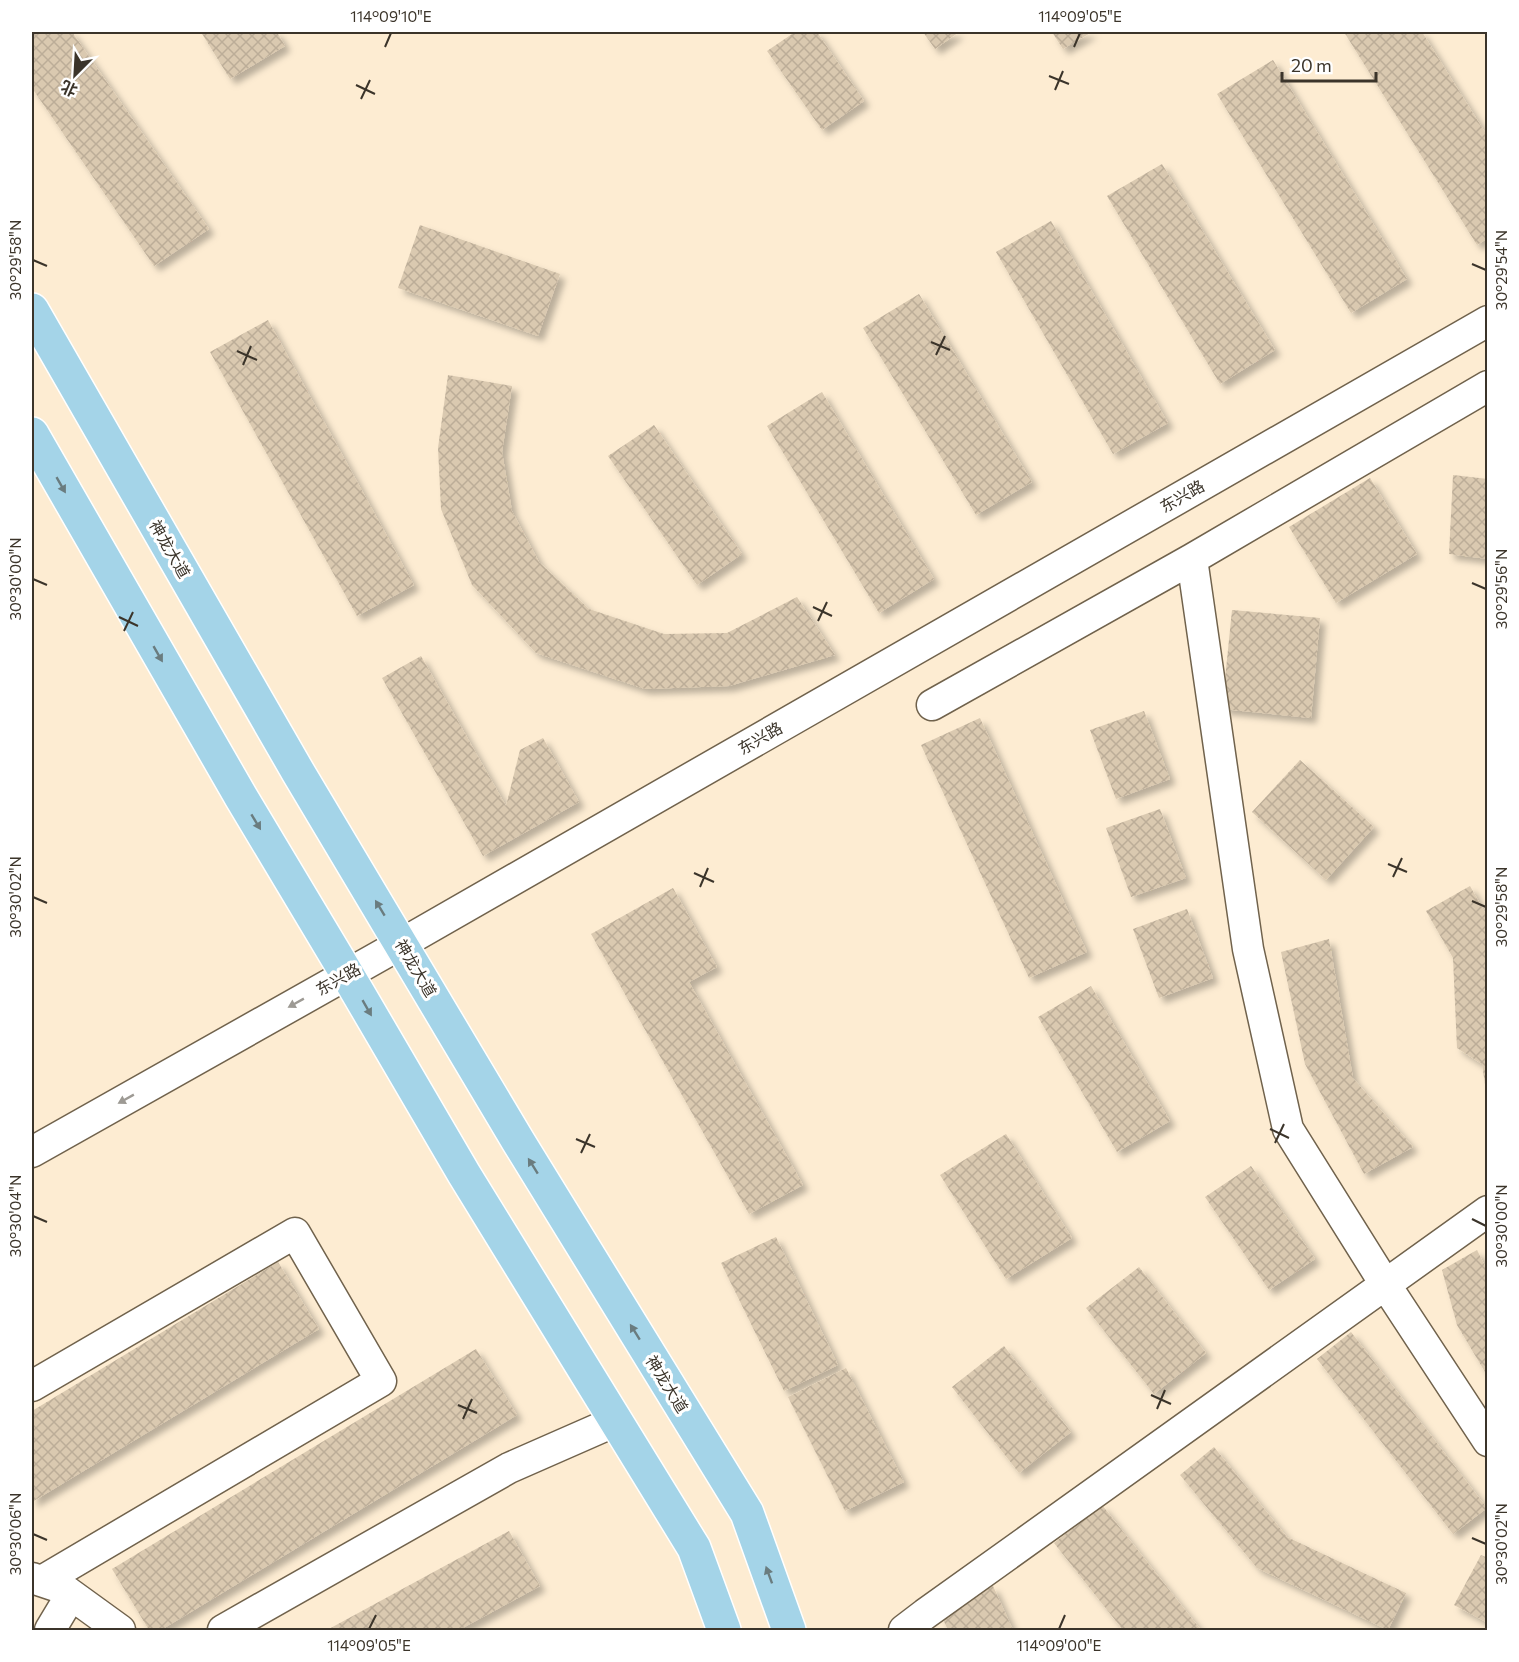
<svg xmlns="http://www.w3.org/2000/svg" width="1519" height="1662" viewBox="0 0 1519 1662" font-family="Commissioner,'Noto Sans SC',sans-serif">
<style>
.building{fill:url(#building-cross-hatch);filter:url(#shadow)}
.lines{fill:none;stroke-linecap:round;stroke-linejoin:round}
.minor-casing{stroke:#70624c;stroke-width:33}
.major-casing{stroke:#fff;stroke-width:36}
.minor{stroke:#fff;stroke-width:30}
.major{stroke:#a4d4e8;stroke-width:33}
.oneway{fill:#6a7c7f}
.oneway2{fill:#9d9a94}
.ticks{fill:none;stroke:#3b342a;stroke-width:2}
.labels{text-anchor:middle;stroke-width:6;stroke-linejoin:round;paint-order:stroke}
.street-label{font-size:16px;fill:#3b342a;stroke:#fff}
.neatline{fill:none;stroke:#3b342a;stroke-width:2}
.ticks-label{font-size:15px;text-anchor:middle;fill:#3b342a}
</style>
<defs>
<pattern id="building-cross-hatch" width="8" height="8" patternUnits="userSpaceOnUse" patternTransform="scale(1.5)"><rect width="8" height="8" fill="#dac9b0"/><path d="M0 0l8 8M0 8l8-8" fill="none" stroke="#bcad98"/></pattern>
<filter id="shadow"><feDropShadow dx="5.5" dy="5.5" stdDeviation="3" flood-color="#0004"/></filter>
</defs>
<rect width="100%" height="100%" fill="#fdecd2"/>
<path class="building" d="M32,32H72L209,229L154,266L32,88Z
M201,32H277L285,46L230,79Z
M795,32H817L864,101L822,130L767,51Z
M923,32H959L935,49Z
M1052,32H1092L1063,49Z
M1344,32H1422L1488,137V238L1477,245Z
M1273,60L1407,279L1351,313L1217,94Z
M1162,164L1275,350L1220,384L1107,196Z
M1051,221L1168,423L1113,454L996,252Z
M420,225L560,274L538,336L398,288Z
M919,294L1032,482L976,515L863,328Z
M268,320L414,585L357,616L210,352Z
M448,375L512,386L502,452L512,511L539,562L589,609L664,634L727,633L797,597L835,655L729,686L645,689L536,653L472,585L441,509L438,448Z
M822,392L934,579L879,613L767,426Z
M654,425L742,554L697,585L608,456Z
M1453,475L1488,479V559L1449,554Z
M1370,478L1417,554L1336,603L1289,527Z
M1232,610L1320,618L1311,718L1222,709Z
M421,656L506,806L520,750L543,738L579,802L483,856L382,678Z
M1144,711L1170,779L1116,799L1090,730Z
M980,718L1087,952L1029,978L921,745Z
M1300,760L1374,827L1326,880L1252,812Z
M1160,809L1186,878L1131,897L1106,828Z
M1470,886L1488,918V1091H1486L1482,1064L1457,1048L1453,958L1426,911Z
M673,888L717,967L689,982L803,1185L749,1214L591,934Z
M1187,909L1213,978L1159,998L1133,929Z
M1329,939L1353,1078L1413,1147L1364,1174L1305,1064L1281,952Z
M1091,986L1170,1121L1117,1152L1038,1017Z
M1006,1134L1072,1238L1006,1279L940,1175Z
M1251,1166L1315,1259L1269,1290L1205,1197Z
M776,1237L838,1365L784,1391L721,1263Z
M1477,1250L1488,1272V1377L1457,1325L1442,1270Z
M278,1262L319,1329L32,1502V1411Z
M1139,1267L1206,1353L1154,1394L1086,1308Z
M1351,1332L1487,1508L1453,1534L1317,1359Z
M1004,1346L1071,1432L1019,1473L952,1387Z
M476,1349L517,1415L161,1630H149L112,1569Z
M846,1368L904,1482L845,1511L788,1397Z
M1214,1447L1287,1537L1406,1593L1388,1630L1257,1568L1180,1475Z
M1102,1505L1201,1630H1123L1054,1543Z
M509,1531L540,1586L459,1630H327Z
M1481,1555L1488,1558V1623L1454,1605Z
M993,1586L1013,1630H948L939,1611Z"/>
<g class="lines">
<defs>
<path id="minor" d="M1192,559L1248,949L1288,1129L1385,1284L1488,1441
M932,705L1192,559L1488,386
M32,1152L401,944L1488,321
M32,1386L295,1233L381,1381L42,1581
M32,1578L62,1588L120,1630
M50,1630L71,1595
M223,1630L509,1468L616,1421
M904,1630L925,1614L1488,1211"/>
<path id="major" d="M32,310L298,772L518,1141L747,1513L789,1630
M32,434L241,797L347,974L464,1174L694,1548L724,1630"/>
</defs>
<use href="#minor" class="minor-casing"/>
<use href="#major" class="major-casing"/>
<use href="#minor" class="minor"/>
<use href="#major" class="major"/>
</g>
<defs><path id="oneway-solid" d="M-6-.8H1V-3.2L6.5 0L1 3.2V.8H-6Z" transform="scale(1.5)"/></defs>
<g class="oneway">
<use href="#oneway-solid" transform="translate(61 485) rotate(60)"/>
<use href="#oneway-solid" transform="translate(158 654) rotate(60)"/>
<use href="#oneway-solid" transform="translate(256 822) rotate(59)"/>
<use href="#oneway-solid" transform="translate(380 908) rotate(-121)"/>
<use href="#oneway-solid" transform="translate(367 1008) rotate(60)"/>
<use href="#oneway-solid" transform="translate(533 1166) rotate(-122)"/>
<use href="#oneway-solid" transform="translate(635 1332) rotate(-122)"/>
<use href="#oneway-solid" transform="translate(769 1575) rotate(-110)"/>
</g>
<g class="oneway2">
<use href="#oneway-solid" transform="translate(296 1003) rotate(151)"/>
<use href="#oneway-solid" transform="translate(126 1099) rotate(151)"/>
</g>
<path class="ticks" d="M385,47L391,33M1074,47L1080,33M1049,76L1069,84M356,85L375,94M1055,90L1063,71M361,99L370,80M33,260L47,266M1472,264L1486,270M931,342L950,350M237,351L257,360M936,355L945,336M243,365L251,346M33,579L47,585M1472,583L1486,589M813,607L832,616M119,617L138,626M818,621L827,602M124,631L133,612M1388,864L1407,872M694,873L714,882M1393,877L1402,858M700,887L708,868M33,897L47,903M1472,901L1486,907M1270,1129L1289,1138M576,1139L595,1147M1275,1143L1284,1124M581,1153L590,1134M33,1216L47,1222M1472,1219L1486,1226M1151,1395L1171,1404M458,1405L477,1413M1157,1409L1165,1390M463,1419L472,1399M33,1534L47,1540M1472,1538L1486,1544M369,1629L376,1615M1059,1629L1065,1615"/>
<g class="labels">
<g class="street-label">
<text transform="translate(1182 496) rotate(-30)" y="6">东兴路</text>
<text transform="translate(170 549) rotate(60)" y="6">神龙大道</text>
<text transform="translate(760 738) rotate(-30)" y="6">东兴路</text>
<text transform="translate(416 968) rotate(59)" y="6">神龙大道</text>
<text transform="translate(338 979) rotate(-29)" y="6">东兴路</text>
<text transform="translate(667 1384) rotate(58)" y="6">神龙大道</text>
</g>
</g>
<rect width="1519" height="1662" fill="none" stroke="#ffffff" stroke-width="66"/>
<g transform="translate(75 75) rotate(204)" stroke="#ffffff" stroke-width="4.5" paint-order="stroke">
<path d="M0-4.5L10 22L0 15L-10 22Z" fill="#3b342a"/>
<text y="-9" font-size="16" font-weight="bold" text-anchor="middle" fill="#3b342a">北</text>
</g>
<path d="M1282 72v9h94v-9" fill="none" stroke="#3b342a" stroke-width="3"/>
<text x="1291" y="72" font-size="18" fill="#3b342a" stroke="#ffffff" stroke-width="4.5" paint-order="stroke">20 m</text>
<rect x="33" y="33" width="1453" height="1596" class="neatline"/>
<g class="ticks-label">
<text x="391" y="22">114°09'10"E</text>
<text x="1080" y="22">114°09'05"E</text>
<text transform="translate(16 260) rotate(-90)" y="5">30°29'58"N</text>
<text transform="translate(1502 270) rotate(-90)" y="5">30°29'54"N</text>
<text transform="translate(16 579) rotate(-90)" y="5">30°30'00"N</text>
<text transform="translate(1502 589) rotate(-90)" y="5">30°29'56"N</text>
<text transform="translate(16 897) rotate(-90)" y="5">30°30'02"N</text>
<text transform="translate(1502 907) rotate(-90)" y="5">30°29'58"N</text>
<text transform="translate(16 1216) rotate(-90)" y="5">30°30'04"N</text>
<text transform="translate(1502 1226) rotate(-90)" y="5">30°30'00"N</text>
<text transform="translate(16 1534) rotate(-90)" y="5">30°30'06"N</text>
<text transform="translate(1502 1544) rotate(-90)" y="5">30°30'02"N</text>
<text x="369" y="1651">114°09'05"E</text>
<text x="1059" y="1651">114°09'00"E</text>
</g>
</svg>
